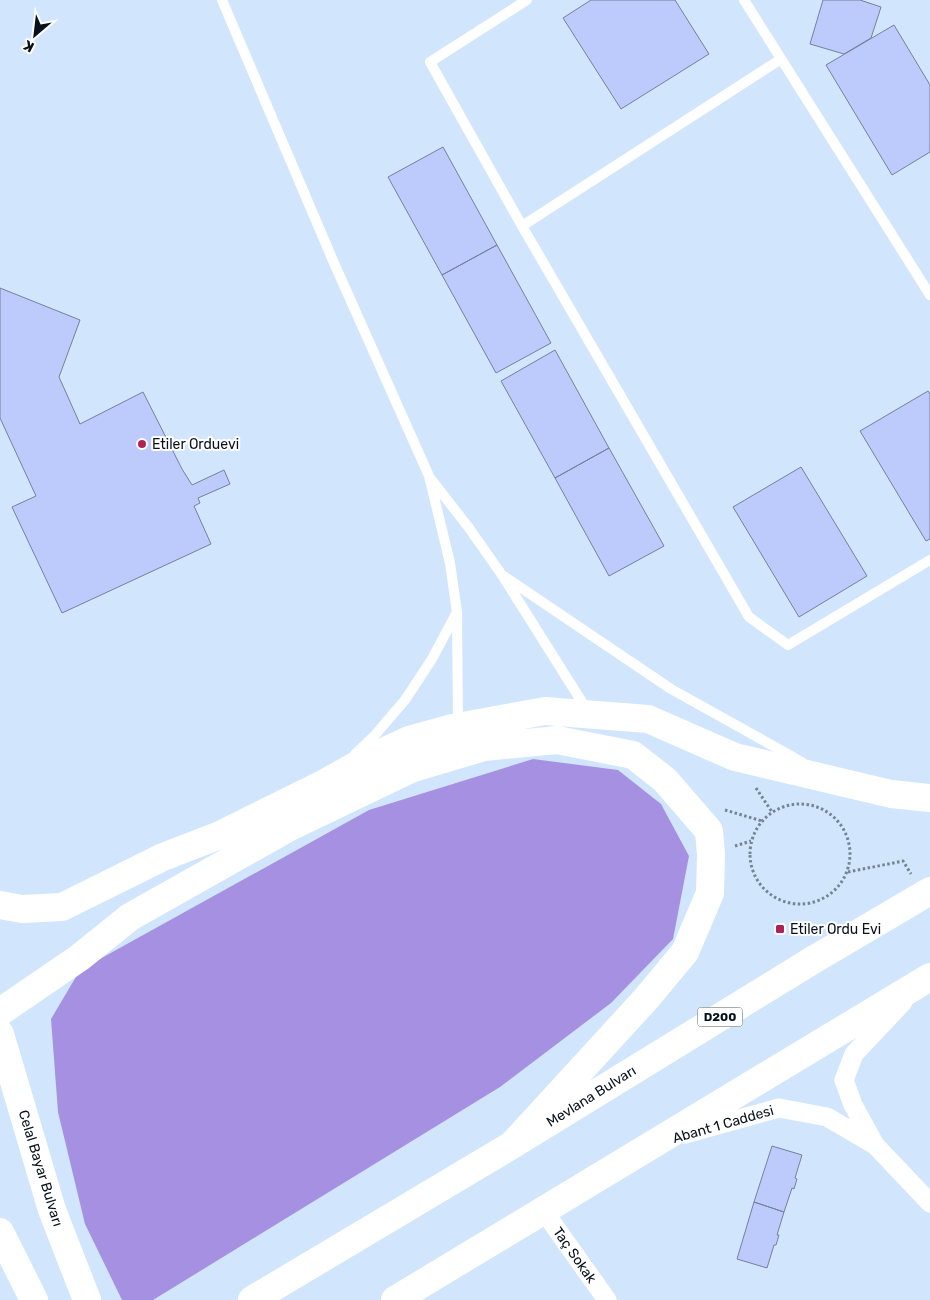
<svg xmlns="http://www.w3.org/2000/svg" width="930" height="1300" viewBox="0 0 930 1300" font-family="Rubik,sans-serif">
<style>
.forest{fill:#a690e2}
.building{fill:#bccafc;stroke:#777f9d}
.lines{fill:none;stroke-linecap:round;stroke-linejoin:round}
.path{stroke:#748494;stroke-width:3;stroke-dasharray:2.5 2.5;stroke-linecap:butt}
.service{stroke:#fff;stroke-width:10}
.minor{stroke:#fff;stroke-width:19}
.primary{stroke:#fff;stroke-width:28}
.trunk{stroke:#fff;stroke-width:28}
.poi-dot{fill:#b02156;stroke:#fff;stroke-width:2}
.labels{text-anchor:middle;stroke-width:4;stroke-linejoin:round;paint-order:stroke}
.shield{fill:#fff;stroke:#53595f;stroke-width:1}
.shield-label{font-size:12px;font-weight:bold;fill:#09121b}
.poi-label{font-size:14px;fill:#09121b;stroke:#fff;text-anchor:start}
.street-label{font-size:14px;fill:#09121b;stroke:#fff}
</style>
<rect width="100%" height="100%" fill="#d1e6fc"/>
<path class="forest" d="M533,759L618,770L661,804L689,856L673,939L611,1003L500,1087L153,1300H122L85,1224L58,1112L51,1019L80,970L369,810Z"/>
<path class="building" d="M591,0H675L709,54L621,109L563,18Z
M823,0H860L881,7L871,38L844,54L810,44Z
M894,25L930,85V152L892,175L826,65Z
M443,147L497,245L442,275L388,177Z
M497,245L551,343L496,373L442,275Z
M0,288L80,320L59,377L80,424L143,392L182,469L192,485L224,470L230,484L198,498L200,503L194,506L211,544L62,613L12,507L36,496L0,418Z
M555,350L609,448L555,478L501,381Z
M928,391L930,394V539L926,541L860,431Z
M609,448L664,546L609,576L555,478Z
M801,467L867,576L799,617L733,507Z
M772,1146L802,1155L795,1178L797,1179L794,1189L792,1188L784,1212L754,1202Z
M754,1202L784,1212L777,1235H779L776,1245H774L767,1268L737,1259Z"/>
<g class="lines">
<path class="path" d="M756,788L772,812
M750 854a50 50 0 1 1 100 0a50 50 0 1 1-100 0Z
M725,810L762,821
M735,846L751,841
M848,872L903,861L911,874"/>
<path class="service" d="M222,0L334,263L429,476L450,563L457,612L432,659L405,700L375,735L355,754
M744,0L930,295
M781,59L522,226L749,617L788,645L930,560
M522,226L430,62L527,0
M431,479L469,528L502,575L671,689L802,762
M504,578L587,710
M457,613L458,726"/>
<path class="minor" d="M903,1002L854,1054L844,1080L853,1105L875,1145L930,1203
M685,1134L779,1108L827,1117L875,1145
M543,1210L607,1300"/>
<path class="primary" d="M0,1034L52,1210L87,1300
M0,1232L34,1300"/>
<path class="trunk" d="M0,905L22,909L62,907L163,857L220,835L325,783L364,761L409,740L452,728L545,711L648,719L735,757L891,794L930,798
M0,1012L79,958L130,917L288,828L413,768L484,747L557,740L633,755L665,780L709,831L711,854L710,893L685,952L645,1000L512,1145
M252,1300L512,1145L813,960L930,891
M395,1300L930,977"/>
</g>
<g class="poi-dot">
<circle cx="142" cy="444" r="5"/>
<rect x="775" y="924" width="10" height="10" rx="2.5"/>
</g>
<g class="labels">
<rect class="shield" x="697.5" y="1007.5" width="45" height="19" rx="4"/>
<g class="shield-label">
<text x="720" y="1021">D200</text>
</g>
<g class="poi-label">
<text x="152" y="449">Etiler Orduevi</text>
<text x="790" y="934">Etiler Ordu Evi</text>
</g>
<g class="street-label">
<text transform="translate(591 1096) rotate(-32)" y="5">Mevlana Bulvarı</text>
<text transform="translate(723 1124) rotate(-16)" y="5">Abant 1 Caddesi</text>
<text transform="translate(41 1168) rotate(73)" y="5">Celal Bayar Bulvarı</text>
<text transform="translate(575 1255) rotate(55)" y="5">Taç Sokak</text>
</g>
</g>
<g transform="translate(35 35) rotate(208)" stroke="#ffffff" stroke-width="4" paint-order="stroke">
<path d="M0-4L9 19L0 12L-9 19Z" fill="#09121b"/>
<text y="-8" font-size="14" font-weight="bold" text-anchor="middle" fill="#09121b">K</text>
</g>
</svg>
